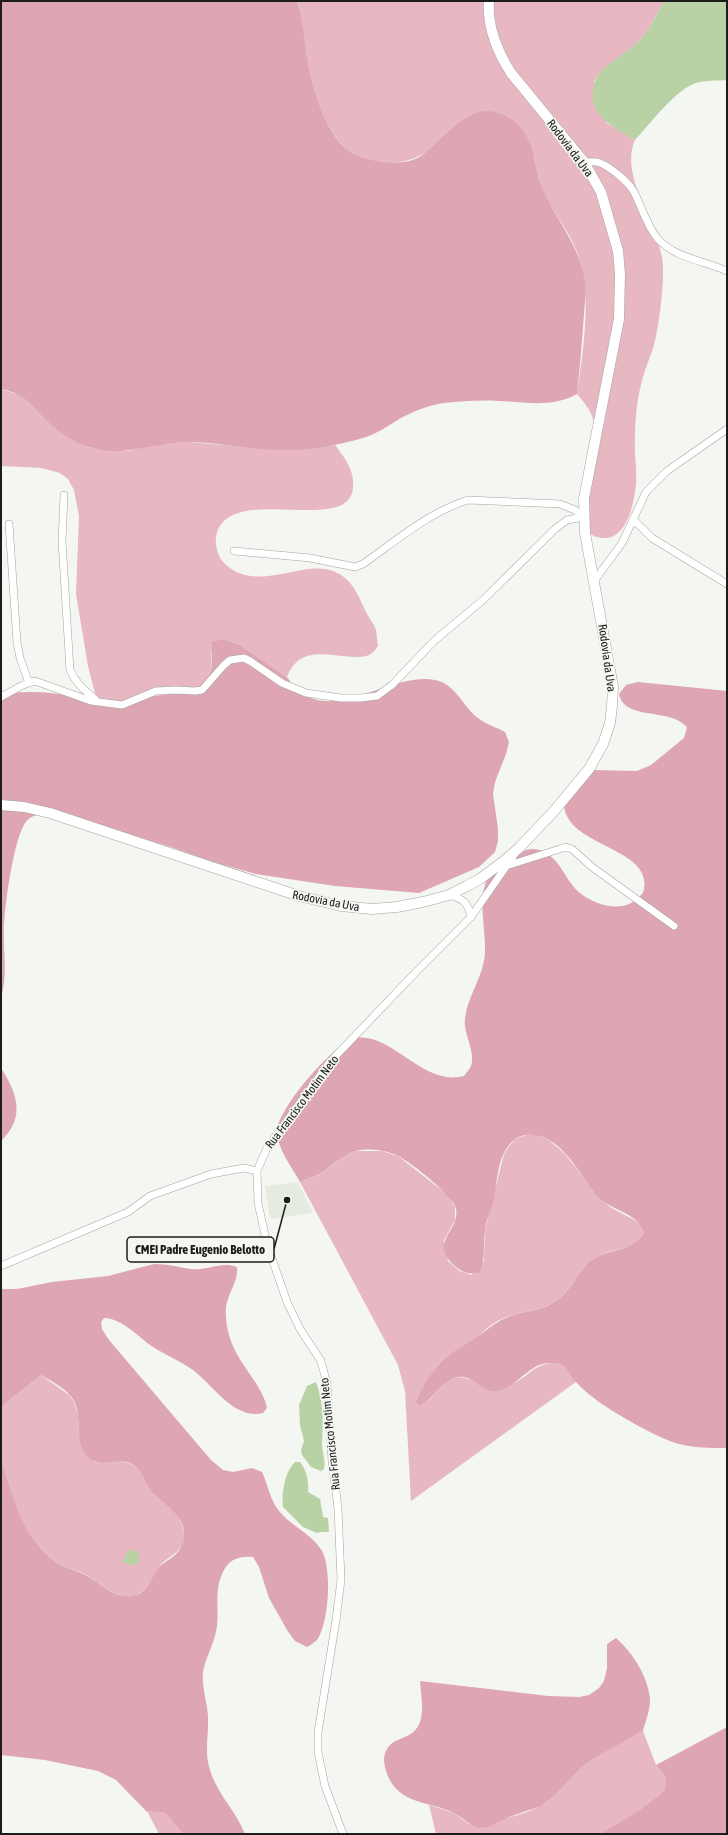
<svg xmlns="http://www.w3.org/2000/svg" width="728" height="1835" viewBox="0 0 728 1835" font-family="'Asap Condensed',sans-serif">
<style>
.built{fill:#e5ebe1}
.green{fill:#e8b8c2}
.forest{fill:#dda6b2}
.water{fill:#b8d2a6}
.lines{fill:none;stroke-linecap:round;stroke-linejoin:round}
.street-casing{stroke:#a2a4a1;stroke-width:8}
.secondary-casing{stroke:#a2a4a1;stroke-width:11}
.street{stroke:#fff;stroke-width:7}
.secondary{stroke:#fff;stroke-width:10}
.labels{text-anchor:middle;stroke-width:3.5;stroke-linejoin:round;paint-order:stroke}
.street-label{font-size:12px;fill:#1c1c1b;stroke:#f4f6f2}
.leader{fill:none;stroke:#1c1c1b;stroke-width:1.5}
.callout-dot{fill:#1c1c1b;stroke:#f4f6f2;stroke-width:1.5}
.callout{fill:#f4f6f2;stroke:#1c1c1b;stroke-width:1.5}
.callout-label{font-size:13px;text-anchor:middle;font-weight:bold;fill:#1c1c1b}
</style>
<rect width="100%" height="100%" fill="#f4f6f2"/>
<path class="built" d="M298,1182L313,1213L270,1219L265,1186Z"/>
<path class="green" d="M297,1H664C657,14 650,29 640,40C625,55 606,64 594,81L607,123L635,140C618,177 662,228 663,267C664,285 659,327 654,345C650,358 644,371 641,385C637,401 635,419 635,436C634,452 637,468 636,484C634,506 625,548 594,536C558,520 601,446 593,419C590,409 583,401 577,394C583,352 593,291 577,252C569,230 552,212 543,191C539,179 536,167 534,156L460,122C432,149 418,167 376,161C366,159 354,156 346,149C329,134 314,95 309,73C304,49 304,24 297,1Z
M1,389L23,396L87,447L100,450L128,451L165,443L188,442L288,450L335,445C345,458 355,471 353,488C349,537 226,480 216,537C215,547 218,557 225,564C257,594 303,559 333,571C352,578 358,595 366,612C369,618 374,624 376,630C377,635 377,641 378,646C376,648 374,652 372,653C368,657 360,657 354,657C327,656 300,645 287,677L240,645L224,639L211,651C212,664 213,676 202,685C191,694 176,693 163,694C141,697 120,702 98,705L88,666L76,594L79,516L74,490L68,479L60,473L41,468L1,466Z
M535,1134L549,1140L564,1153L577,1169L593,1191L610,1207L638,1222L644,1233C634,1252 613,1247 597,1257C578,1269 572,1291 553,1303C536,1313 513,1311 496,1322C472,1336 445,1379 427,1402C452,1376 455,1368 488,1390C495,1388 505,1388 512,1384C527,1378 535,1363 553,1363C565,1364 570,1372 576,1382L411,1501L405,1391L398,1365L300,1182L319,1175L345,1156L356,1151H382L398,1156L448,1195L455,1207V1220L444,1240L448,1261L460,1271L471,1275L484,1261L485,1230L504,1154C513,1139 517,1136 535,1134Z
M41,1375L69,1395L74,1402L78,1415L79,1435L95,1462C106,1463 122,1459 131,1464C141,1469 145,1482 151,1490C159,1501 172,1507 179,1518C182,1524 185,1532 184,1538C182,1554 167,1556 159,1567C153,1576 148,1591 136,1595C117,1601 103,1585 88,1576C78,1570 64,1568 54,1561C27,1542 15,1509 7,1479C6,1472 2,1465 1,1458C0,1442 1,1423 1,1407Z
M643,1731L656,1765L666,1778V1790L650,1803L625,1820L599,1834H436L429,1805L454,1813L469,1824C492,1820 519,1818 540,1806C556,1797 566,1781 579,1768C597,1752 622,1743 643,1731Z
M147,1811L165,1813L183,1834H159Z"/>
<path class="forest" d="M1,1H297C305,25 304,50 310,74C315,96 328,133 345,148C354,156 366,159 378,161C391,163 409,164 421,156C440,143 463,111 486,111C500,111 515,119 524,132C536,150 535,173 544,192C557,221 578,244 584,276C587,288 585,301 584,314C582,341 580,367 577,394C552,408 526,402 499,401C481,400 462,401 444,403C429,405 414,411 401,418C389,425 377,434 363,438C339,445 313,450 288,450C254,451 221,442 188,442C158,442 130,455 100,450C83,447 67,438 54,427C33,410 31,395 1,389Z
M224,639L240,645L287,677C324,734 387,671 435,680C456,684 462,706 478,718C485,724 496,727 505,732L509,742L506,754L495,782L493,794L498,829V841L495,852L479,867L419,893L335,886L256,874L213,862L171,847L138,837L45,814C37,815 31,815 26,822C14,836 4,909 4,930C3,952 8,975 1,997V694C24,691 47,691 70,696C80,698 90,705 99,705C119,705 142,697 162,695C173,693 184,694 195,689C200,686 205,682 208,677C215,667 210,653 212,642Z
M638,682L727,691V1448C711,1448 694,1448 679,1444C657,1438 618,1415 599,1402C591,1396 582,1389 576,1382C566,1370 567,1363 548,1363C529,1364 517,1387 498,1391C481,1394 472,1371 454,1378C440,1384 433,1399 419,1406L416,1402C423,1384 436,1365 452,1353C460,1347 469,1343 477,1337C490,1328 495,1322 510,1316C524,1311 540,1311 553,1303C574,1290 578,1267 597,1257C613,1249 635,1250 644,1233C642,1229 640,1225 638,1222C624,1209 605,1208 593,1191C577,1170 558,1131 526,1135C516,1136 508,1144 504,1153C497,1167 497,1183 494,1198C492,1209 486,1219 485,1230C483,1245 486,1257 480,1272C469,1275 463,1273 455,1266C426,1241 464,1229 455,1206C449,1193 412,1163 398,1156C386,1150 369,1148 356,1151C343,1155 332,1166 320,1174C314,1177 307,1179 300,1182C292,1167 278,1150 277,1133C275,1111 335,1042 356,1038C392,1032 423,1087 464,1076C466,1073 469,1070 471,1066C476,1052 463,1034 465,1019C467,999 480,981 484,961C489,935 474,897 490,875C495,868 506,862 514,857C522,850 534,846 544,852C561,860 566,882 580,893C596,906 625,914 640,896C642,894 644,892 644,889C651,850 579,847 566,814C564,810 564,804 563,799L594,770L637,771L651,765L684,738L687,727C669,707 624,721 619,694L626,685Z
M1,1068C17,1093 26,1117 1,1141Z
M154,1264C167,1264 179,1267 191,1269C209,1271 220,1261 237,1267C238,1279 232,1287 228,1299C224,1310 226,1324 229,1335C237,1364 262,1383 267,1408L263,1413C234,1420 214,1386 193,1370C180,1361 166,1355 153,1347C137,1336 123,1319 104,1318L101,1322L102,1329L109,1340L211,1460L223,1470L233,1472L252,1468L262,1472C268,1485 270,1500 279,1511C291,1526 312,1534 322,1551C332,1569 329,1623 317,1640C314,1643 310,1645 307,1647L295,1641L287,1630L269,1598L259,1567L253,1557C239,1556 229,1559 223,1572C214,1590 219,1608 217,1626C215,1641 208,1653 204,1667C200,1682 207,1700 208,1716C209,1734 204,1753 210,1770C217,1794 236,1811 245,1834H183L165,1813L146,1811L116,1780L98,1771L45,1760L1,1755V1459C13,1496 21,1536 54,1561C64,1568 77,1570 87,1576C103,1584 115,1601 136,1595C149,1592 152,1574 160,1566C164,1562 171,1559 175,1555C186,1545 187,1528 178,1517C171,1507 160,1501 152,1492C145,1483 141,1468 130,1463C117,1458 101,1468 89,1458C73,1444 83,1419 74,1401C67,1389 53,1382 41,1375L1,1407V1289H17L52,1282L108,1276Z
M616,1638C633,1653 649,1678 650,1700C650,1711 645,1722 643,1731L594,1758L580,1768L555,1795L541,1806L509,1817L488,1827L477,1828C468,1824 461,1816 452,1812C424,1800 394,1804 385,1767C383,1759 384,1751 390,1745C396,1739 405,1738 412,1733C427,1722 421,1697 420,1681L548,1696L579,1697L589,1695L599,1688L604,1681L607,1668V1644Z
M727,1727V1834H599C623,1821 645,1808 665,1790L666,1778L656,1765Z"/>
<path class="water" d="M664,1H727V80C717,81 706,80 696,83C676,89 650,124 635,140C617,129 588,116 593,90C594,83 595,79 600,73C611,60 628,52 640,40C650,29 657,14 664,1Z
M316,1382C324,1403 323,1422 322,1444C322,1453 326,1460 324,1469L321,1471L311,1467L302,1455L301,1450L304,1441L300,1425L299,1405L307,1386Z
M295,1462H300C307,1471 309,1481 308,1492L320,1499L323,1517L328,1518L329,1532H321L317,1533L303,1527L283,1507C281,1494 285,1471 295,1462Z
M131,1549L138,1552L139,1562L131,1566L127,1563H122V1561L126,1557L125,1555Z"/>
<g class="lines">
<defs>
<path id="street" d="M584,162C589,162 595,161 600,163C610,167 629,182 634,192C642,207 646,225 658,239C675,258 705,261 727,271
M64,495L62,541L70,670C76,684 86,691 97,701
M634,520L652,538L727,584
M9,524L17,642L20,658L29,683
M234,551L310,558L355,567L363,564C396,541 429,512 468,500L560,504L575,510L584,517
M595,580L622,543L646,492L667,471L727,429
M1,697L23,685L35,681L91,701L122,705L156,691L175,690L195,691L202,690L224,665L230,660L244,658L250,661L282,683L306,693L341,698H361L377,696L392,685L434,641L483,600L555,529L567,520L584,517
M509,865L566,847L572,849L592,867L674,926
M449,895C463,899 468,902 471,917
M1,1266L128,1212L150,1196L211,1174L244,1168L257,1171
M343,1834L325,1786L318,1752V1732L336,1620L341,1580L338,1508L332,1460L327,1384L321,1361L300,1329L287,1302L267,1244L258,1203L257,1171L267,1148L329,1063L415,973L471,917L514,855"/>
<path id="secondary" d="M1,805L24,807L50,813L299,896L341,906L372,909L397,907L423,902L449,895L467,886L480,879L504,861L519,848L554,811L589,769L603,744L610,723L612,706L613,687L585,533L584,498L619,319L620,274L618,251L601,192L584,162L511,73C497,51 487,27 489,1"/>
</defs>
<use href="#street" class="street-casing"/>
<use href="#secondary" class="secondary-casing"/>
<use href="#street" class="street"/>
<use href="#secondary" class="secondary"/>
</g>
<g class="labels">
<g class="street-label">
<text transform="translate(570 148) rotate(53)" y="4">Rodovia da Uva</text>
<text transform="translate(607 658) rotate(82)" y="4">Rodovia da Uva</text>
<text transform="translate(326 901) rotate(11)" y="4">Rodovia da Uva</text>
<text transform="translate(302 1102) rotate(-53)" y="4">Rua Francisco Motim Neto</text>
<text transform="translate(330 1434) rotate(-96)" y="4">Rua Francisco Motim Neto</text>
</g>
</g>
<path class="leader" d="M287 1200L274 1249"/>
<circle class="callout-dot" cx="287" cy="1200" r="4"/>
<rect class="callout" x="127" y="1237" width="147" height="25" rx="4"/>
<g class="callout-label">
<text x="200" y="1254">CMEI Padre Eugenio Belotto</text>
</g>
<rect width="728" height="1835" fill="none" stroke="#1c1c1b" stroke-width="4"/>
</svg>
